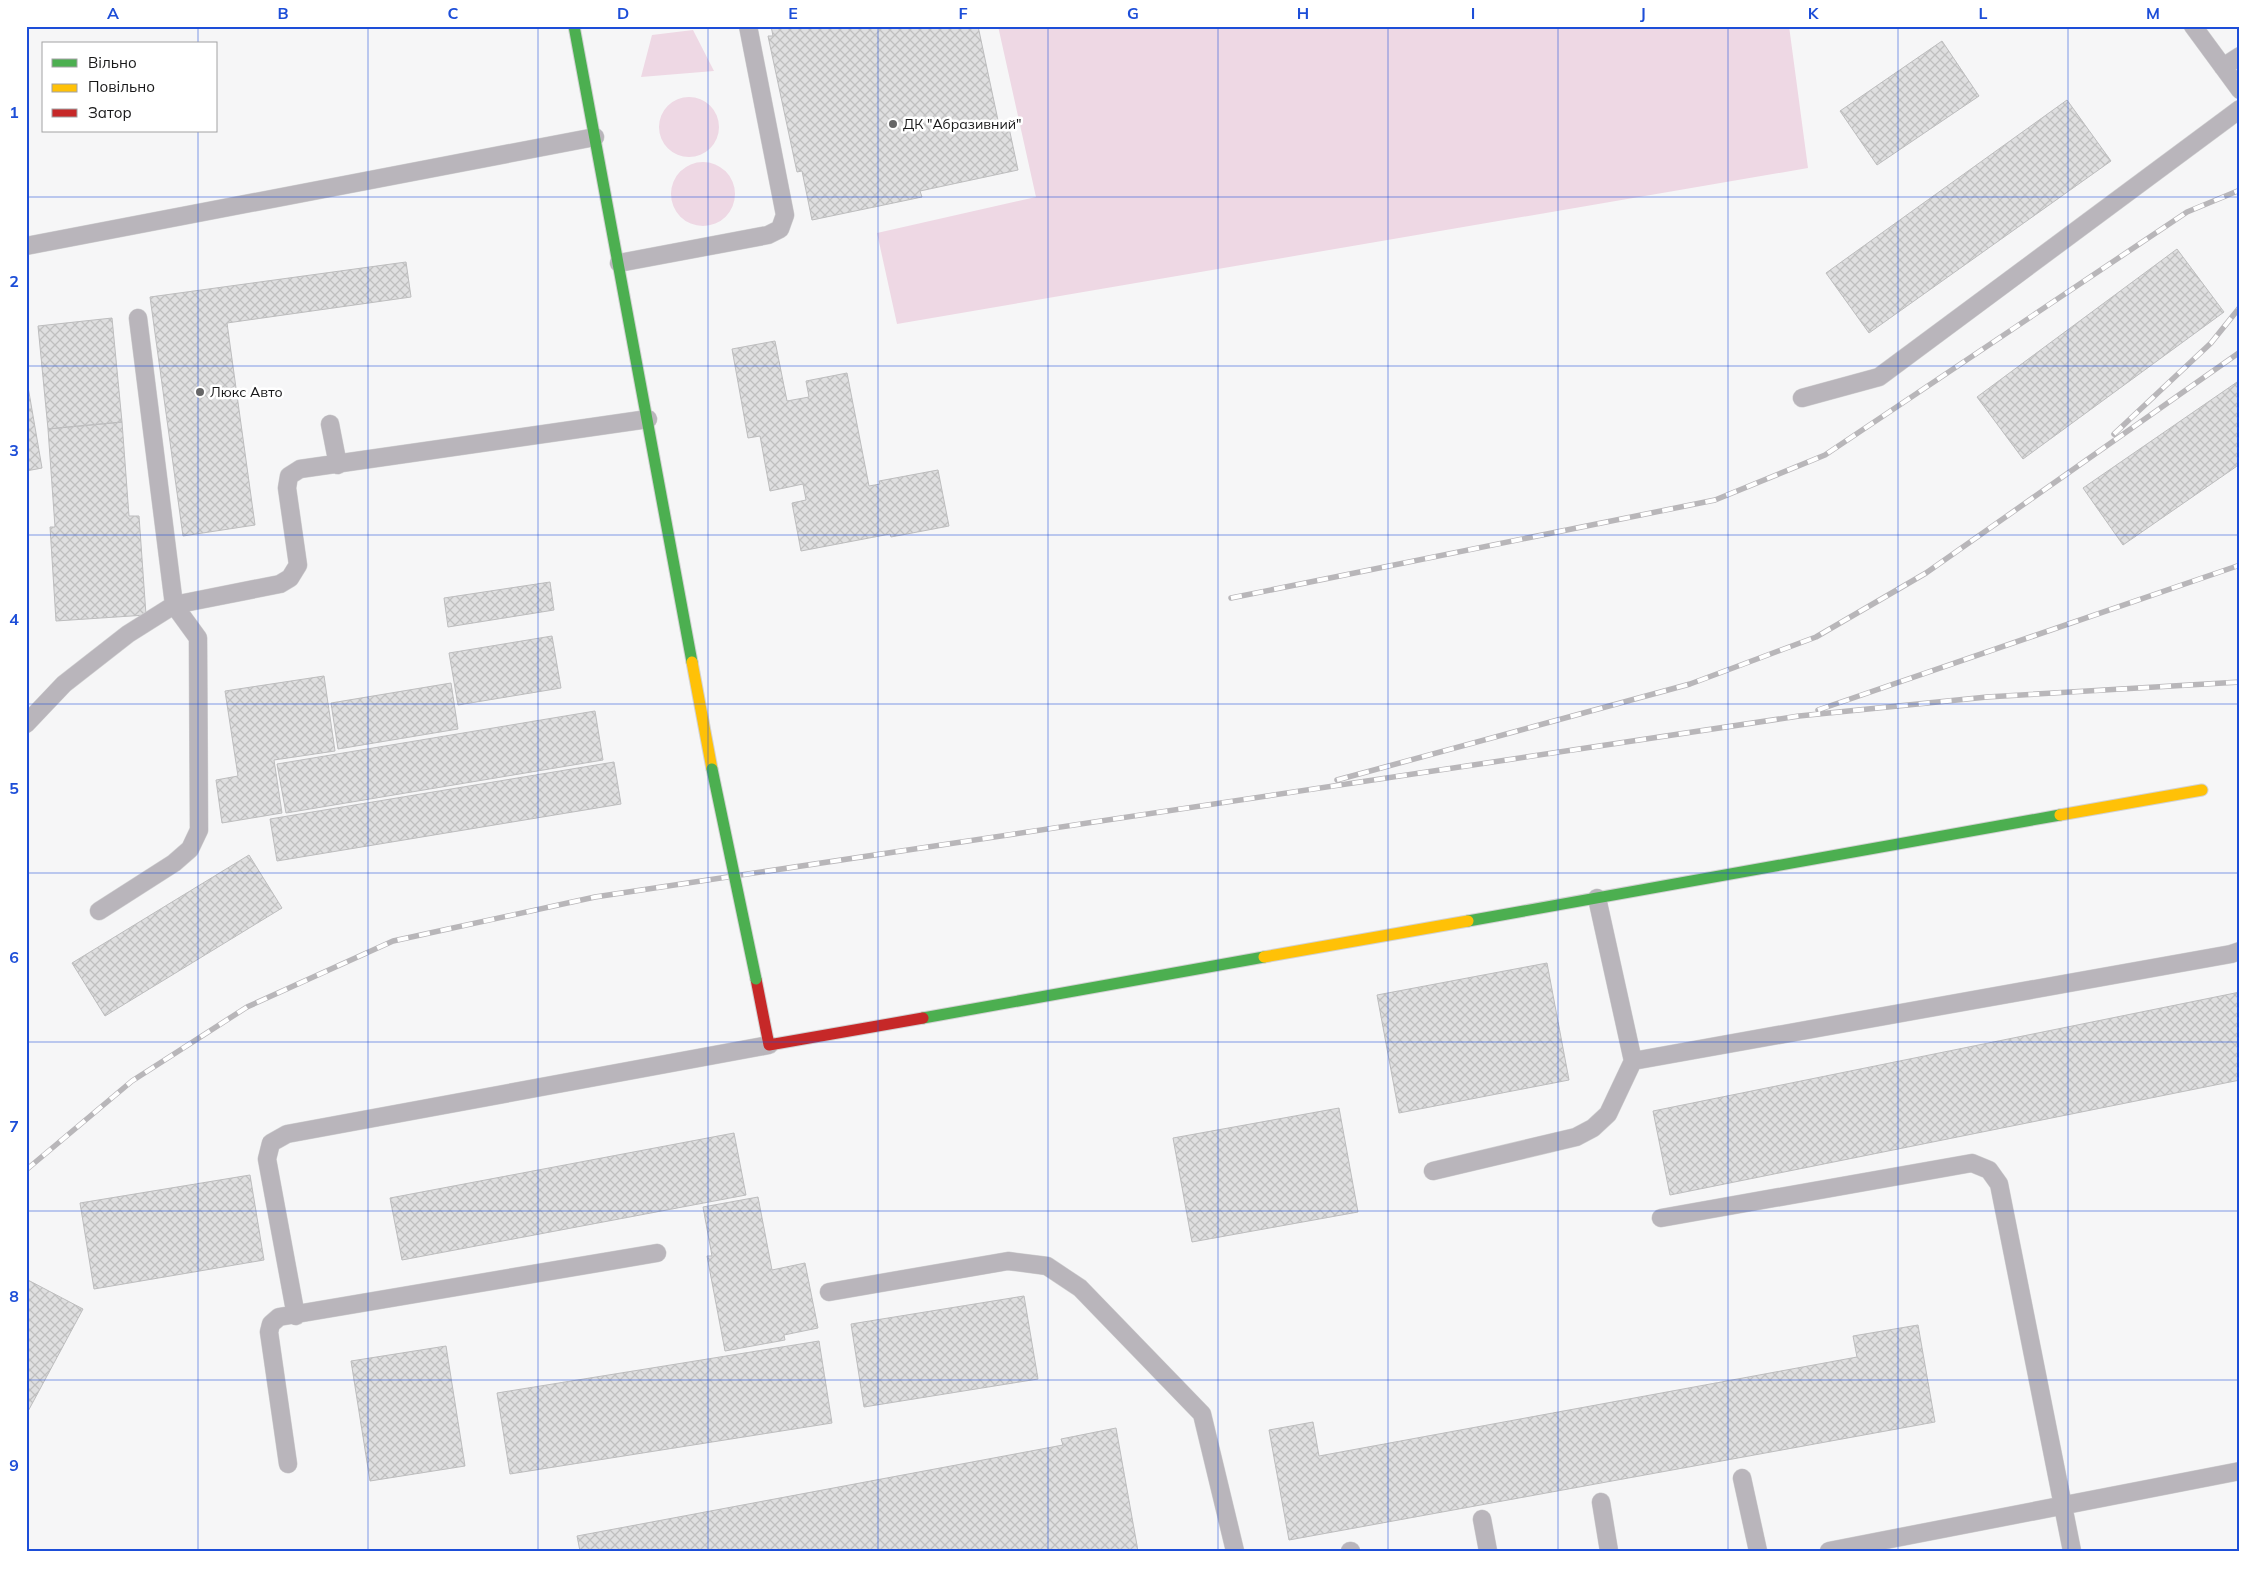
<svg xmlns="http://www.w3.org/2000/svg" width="2266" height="1577" viewBox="0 0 2266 1577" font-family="Mulish,sans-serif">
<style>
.green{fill:#eed8e4}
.building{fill:url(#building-cross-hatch);stroke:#bdbdbe}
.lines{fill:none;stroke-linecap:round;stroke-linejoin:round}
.lane-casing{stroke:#d2d2d3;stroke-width:19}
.fast-casing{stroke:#d2d2d3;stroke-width:13}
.slow-casing{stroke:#d2d2d3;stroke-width:13}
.jam-casing{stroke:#d2d2d3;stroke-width:13}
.lane{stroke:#b9b5bb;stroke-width:18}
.fast{stroke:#4caf50;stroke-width:11}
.slow{stroke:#ffc107;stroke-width:11}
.jam{stroke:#c62828;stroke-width:11}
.rail-casing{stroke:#b8b6b9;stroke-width:5.5}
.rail{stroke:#fff;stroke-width:4;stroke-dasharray:11;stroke-linecap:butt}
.fast-bridge-casing{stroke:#d2d2d3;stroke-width:13;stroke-linecap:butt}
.fast-bridge{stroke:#4caf50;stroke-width:11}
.grid{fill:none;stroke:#1d4ed8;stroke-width:1;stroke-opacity:0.55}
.poi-dot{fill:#656566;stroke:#fff;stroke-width:2}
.labels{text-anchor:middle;stroke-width:5;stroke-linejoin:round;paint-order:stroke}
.poi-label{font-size:14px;fill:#171718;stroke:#fff;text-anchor:start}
.neatline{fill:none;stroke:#1d4ed8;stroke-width:2}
.grid-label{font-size:16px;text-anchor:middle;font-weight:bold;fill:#1d4ed8}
</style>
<defs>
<pattern id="building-cross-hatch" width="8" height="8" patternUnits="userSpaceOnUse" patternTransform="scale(1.25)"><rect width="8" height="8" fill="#dfdfe0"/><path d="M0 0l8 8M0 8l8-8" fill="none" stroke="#bfbfbf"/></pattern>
</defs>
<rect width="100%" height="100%" fill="#f6f6f7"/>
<path class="green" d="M998,26H1789L1808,168L897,324L877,233L1036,197Z
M693,30L714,71L641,77L652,35Z
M659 127a30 30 0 1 1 60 0a30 30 0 1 1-60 0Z
M671 194a32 32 0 1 1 64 0a32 32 0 1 1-64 0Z"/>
<path class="building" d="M771,26H978L999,125L1008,123L1018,170L920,191L922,197L812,220L802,171L797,172L768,36H773Z
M1942,41L1979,96L1877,165L1840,111Z
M2067,100L2111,161L1869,333L1826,273Z
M2177,249L2224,312L2023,459L1977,397Z
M406,262L411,297L227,323L255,525L183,536L150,297Z
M112,318L122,422L48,429L38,326Z
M775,341L787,401L809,397L806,381L847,373L869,486L880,484L879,481L938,470L949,526L891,537L890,534L801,551L792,503L806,500L803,484L770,491L760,436L748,438L732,349Z
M26,375L42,468L26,471Z
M2240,380V464L2123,545L2083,488Z
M122,422L129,516H139L146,615L56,621L50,527H55L48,429Z
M550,582L554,610L448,627L444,598Z
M552,636L561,688L458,705L449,653Z
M324,676L335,751L274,760L282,813L222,823L216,780L238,776L225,691Z
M451,683L458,729L338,749L331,703Z
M595,711L603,760L286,813L277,764Z
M614,762L621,804L277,861L270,819Z
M249,855L282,908L105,1016L72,963Z
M1547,963L1569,1080L1399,1113L1377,995Z
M2240,992V1080L1670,1195L1653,1111Z
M1339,1108L1358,1212L1192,1242L1173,1138Z
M734,1133L746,1195L402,1260L390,1198Z
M250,1175L264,1260L94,1289L80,1203Z
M758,1197L772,1270L805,1263L818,1328L784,1335L785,1340L725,1351L707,1256H712L703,1207Z
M26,1279L83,1309L26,1415Z
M1024,1296L1038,1379L864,1407L851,1324Z
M1918,1325L1935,1422L1289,1540L1269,1430L1313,1422L1319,1456L1857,1357L1853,1336Z
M819,1341L832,1423L510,1474L497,1393Z
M446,1346L465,1466L370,1481L351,1361Z
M1116,1428L1138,1551H580L577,1536L1063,1445L1061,1439Z"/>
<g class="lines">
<defs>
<path id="lane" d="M2193,26L2240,90
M2223,67L2240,56
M26,246L595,137
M619,263L768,235L780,229L785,215L748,26
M1802,398L1879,377L2240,109
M330,424L338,465
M26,724L64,684L128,634L174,605L138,318
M1597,898L1633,1061L2231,954L2240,951
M99,911L174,863L190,849L199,830L198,638L174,605L280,584L290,578L298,565L287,488L289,476L300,469L648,419
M1433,1171L1576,1137L1593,1128L1608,1114L1633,1061
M1661,1218L1972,1163L1989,1170L1999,1184L2072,1551
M829,1292L1008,1261L1047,1266L1080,1288L1202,1414L1235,1551
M296,1316L267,1159L271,1143L287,1134L769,1045
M288,1464L269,1332L271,1324L279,1317L657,1253
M1742,1478L1758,1551
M1601,1502L1609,1551
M1482,1519L1488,1551
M1350,1551H1351
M1829,1551L2240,1471"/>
<path id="fast" d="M574,26L692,662
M1468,921L2060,815
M923,1018L1264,957"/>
<path id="slow" d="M692,662L712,769
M2060,815L2202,790
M1264,957L1468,921"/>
<path id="jam" d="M756,979L769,1045L923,1018"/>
</defs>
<use href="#lane" class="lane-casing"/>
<use href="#fast" class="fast-casing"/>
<use href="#slow" class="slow-casing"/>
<use href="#jam" class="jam-casing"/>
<use href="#lane" class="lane"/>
<use href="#fast" class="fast"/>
<use href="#slow" class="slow"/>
<use href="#jam" class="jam"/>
<defs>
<path id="rail" d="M2114,434L2211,343L2240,307
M1231,598L1715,500L1825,455L2187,212L2240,190
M1818,710L2240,565
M1337,780L1690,684L1816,637L1926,573L2240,352
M26,1170L132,1081L247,1007L393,941L595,897L1799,716L1987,697L2240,682"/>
</defs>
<use href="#rail" class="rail-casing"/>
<use href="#rail" class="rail"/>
<defs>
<path id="fast-bridge" d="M712,769L756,979"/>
</defs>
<use href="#fast-bridge" class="fast-bridge-casing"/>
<use href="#fast-bridge" class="fast-bridge"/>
</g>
<path class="grid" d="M198,26V44M368,26V1551M538,26V1551M708,26V1551M878,26V1551M1048,26V1551M1218,26V1551M1388,26V1551M1558,26V1551M1728,26V1551M1898,26V1551M2068,26V1551M198,131V1551M26,197H2240M26,366H2240M26,535H2240M26,704H2240M26,873H2240M26,1042H2240M26,1211H2240M26,1380H2240"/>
<g class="poi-dot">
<circle cx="893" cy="124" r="5"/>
<circle cx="200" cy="392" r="5"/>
</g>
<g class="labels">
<g class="poi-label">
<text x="903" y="129">ДК "Абразивний"</text>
<text x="210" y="397">Люкс Авто</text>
</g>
</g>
<rect width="2266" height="1577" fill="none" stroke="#ffffff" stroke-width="55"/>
<rect x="42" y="42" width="175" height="90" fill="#ffffff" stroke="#a2a2a3"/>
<rect x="52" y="59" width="25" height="8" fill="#4caf50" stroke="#a2a2a3"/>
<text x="88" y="68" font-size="15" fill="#171718">Вільно</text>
<rect x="52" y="84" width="25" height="8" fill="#ffc107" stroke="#a2a2a3"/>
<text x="88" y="92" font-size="15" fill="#171718">Повільно</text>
<rect x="52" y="109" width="25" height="8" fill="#c62828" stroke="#a2a2a3"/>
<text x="88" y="118" font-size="15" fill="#171718">Затор</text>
<rect x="28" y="28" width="2210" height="1522" class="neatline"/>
<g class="grid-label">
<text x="113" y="19">A</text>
<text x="283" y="19">B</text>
<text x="453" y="19">C</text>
<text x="623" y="19">D</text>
<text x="793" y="19">E</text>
<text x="963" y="19">F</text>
<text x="1133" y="19">G</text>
<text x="1303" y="19">H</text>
<text x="1473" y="19">I</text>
<text x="1643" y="19">J</text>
<text x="1813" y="19">K</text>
<text x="1983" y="19">L</text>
<text x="2153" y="19">M</text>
<text x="14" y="118">1</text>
<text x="14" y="287">2</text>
<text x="14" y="456">3</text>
<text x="14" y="625">4</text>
<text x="14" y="794">5</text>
<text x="14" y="963">6</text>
<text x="14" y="1132">7</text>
<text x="14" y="1302">8</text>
<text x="14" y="1471">9</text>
</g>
</svg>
